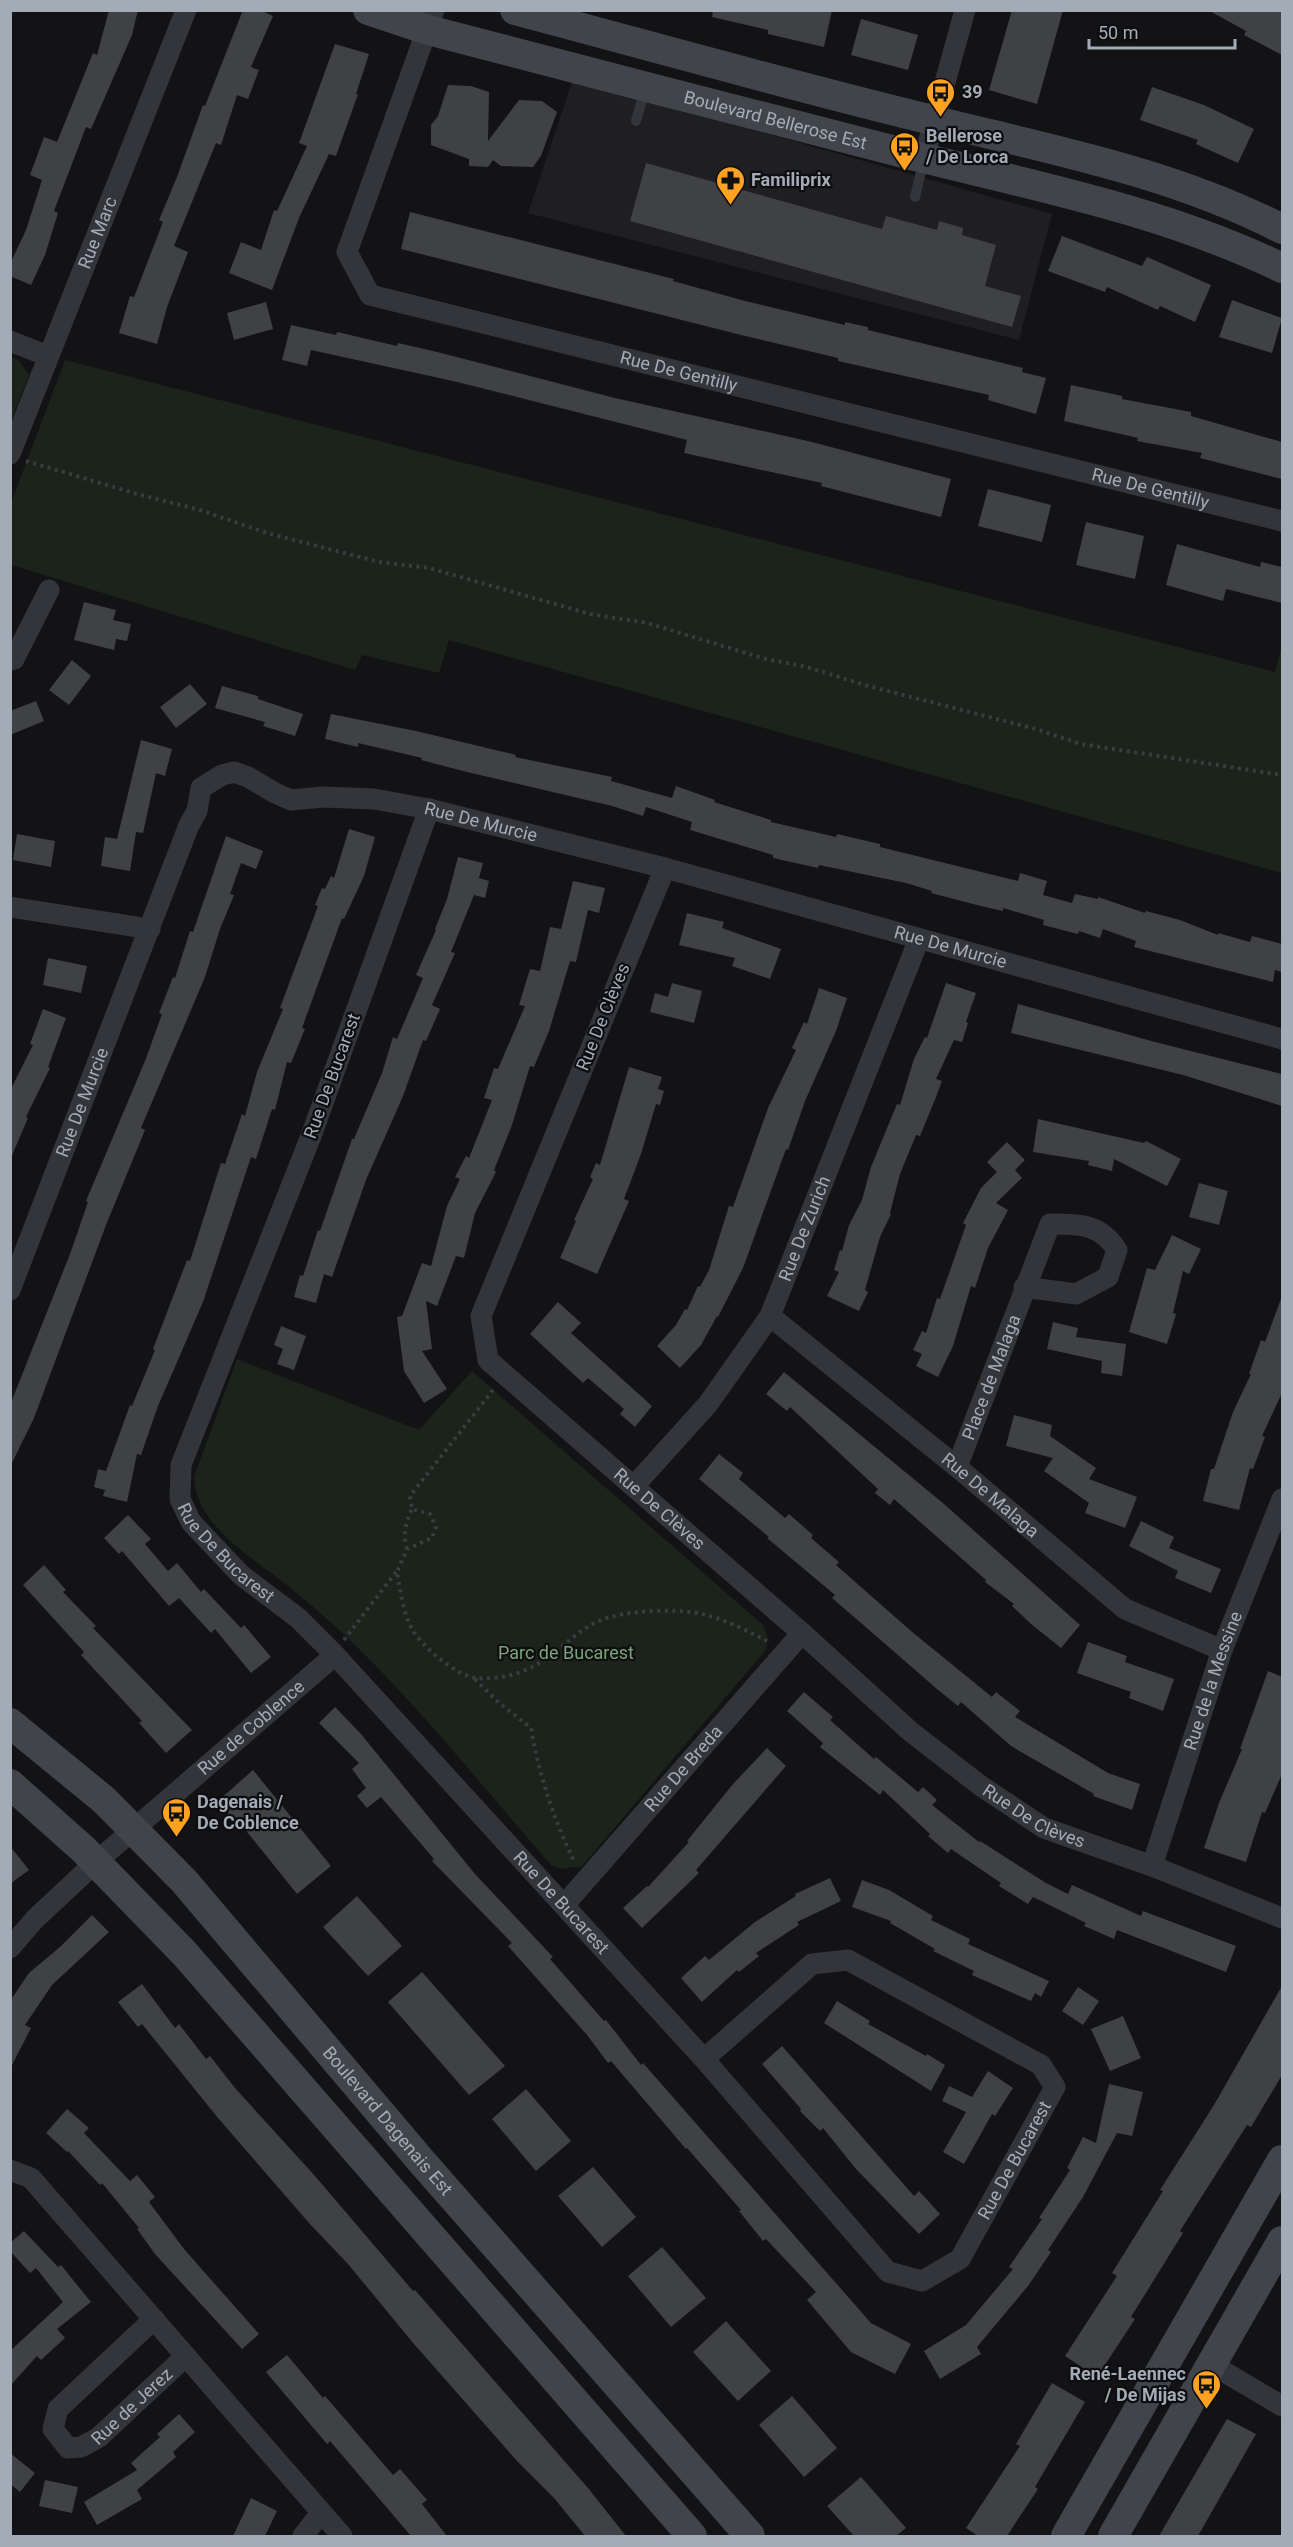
<svg xmlns="http://www.w3.org/2000/svg" width="1293" height="2547" viewBox="0 0 1293 2547" font-family="Roboto,sans-serif">
<style>
.built{fill:#1f1f22}
.green{fill:#1b231b}
.building{fill:#3f4145}
.lines{fill:none;stroke-linecap:round;stroke-linejoin:round}
.path{stroke:#393c41;stroke-width:4;stroke-dasharray:3 4.5;stroke-linecap:butt}
.lane{stroke:#33353a;stroke-width:10}
.street{stroke:#33353a;stroke-width:21}
.secondary{stroke:#41444a;stroke-width:30}
.labels{text-anchor:middle;stroke-width:4.5;stroke-linejoin:round;paint-order:stroke}
.poi-label{font-size:18px;font-weight:bold;fill:#a3abb7;stroke:#0e0e10;text-anchor:start}
.street-label{font-size:18px;fill:#a3abb7;stroke:#0e0e10}
.park-label{font-size:18px;fill:#79a478;stroke:#0e0e10}
</style>
<rect width="100%" height="100%" fill="#131315"/>
<path class="built" d="M573,79L1052,214L1019,340L528,213Z"/>
<path class="green" d="M11,357L18,360L29,375L11,421Z
M65,360L1275,672L1282,645V873L449,640L439,673L362,655L355,670L11,565V503Z
M237,1359L419,1430L472,1371L762,1624C768,1634 769,1640 765,1651L582,1866L561,1869L551,1865C463,1765 378,1652 271,1573C240,1550 195,1519 194,1477Z"/>
<path class="building" d="M109,10H138L132,35L91,129L86,127L54,211L58,213L45,255L31,285L10,276V264L26,230L42,180L30,175L44,137L57,142L93,53L97,55Z
M243,10H260L273,16L251,67L259,70L248,99L237,95L221,145L216,143L174,246L188,252L167,307L157,344L119,333L130,296L134,297L163,222L159,220L177,177L203,105L205,106Z
M713,10H832L824,47L768,34V30L712,17Z
M1012,10H1063L1037,104L989,90Z
M1208,10H1282V55L1244,35L1246,31Z
M861,19L918,35L908,70L851,55Z
M335,44L369,54L356,94H358L336,156L329,154L299,218L272,290L229,273L241,242L261,250L274,210L277,211L307,146L299,143Z
M448,85L471,86L489,92L488,141L519,100L542,101L557,112L541,156L533,167L501,166L493,160L488,167L469,166V159L431,145V125L438,116Z
M1152,87L1204,105L1254,129L1238,163L1196,144L1198,140L1140,120Z
M646,163L882,229L886,216L937,230L939,221L963,228L962,235L996,245L985,286L1021,296L1012,327L630,221Z
M410,212L674,279L673,281L745,301L845,325V322L868,327V330L1023,368L1022,372L1046,378L1036,414L988,400L989,395L838,361V358L737,334L401,249Z
M1062,236L1142,266L1147,257L1211,285L1195,322L1160,306L1158,310L1107,287L1105,292L1048,271Z
M1232,300L1282,318L1272,353L1219,337Z
M266,302L273,329L234,340L227,313Z
M291,325L336,335L337,332L397,346L398,343L437,352L615,398L812,442L951,479L941,517L821,486L822,483L684,453L687,440L453,381L311,350L307,366L282,360Z
M1071,385L1122,396V399L1191,412V416L1282,442V479L1200,458L1202,453L1137,441L1138,438L1064,421Z
M988,489L1051,505L1042,542L978,526Z
M1086,522L1144,536L1135,579L1076,565Z
M1177,544L1260,567L1261,562L1282,567V603L1226,589L1223,601L1166,585Z
M84,602L116,610L113,620L131,624L127,641L116,639L114,650L74,640Z
M72,660L91,676L69,705L49,690Z
M190,684L207,704L176,728L160,707Z
M222,686L258,696V699L303,714L295,736L263,726L265,722L215,708Z
M36,701L44,721L10,735V711Z
M331,714L416,731L516,755L515,757L612,777L611,781L672,798L676,786L715,800L714,802L771,820V822L836,837L837,834L880,844V847L1018,881L1020,873L1047,881L1043,895L1072,903L1075,894L1098,899V897L1145,913L1146,911L1180,920L1218,935V933L1250,942L1252,936L1282,944V972L1275,970L1273,982L1134,947L1136,941L1103,929L1100,938L1079,931L1078,934L1043,925L1044,920L1003,908V911L981,906L931,893L932,891L906,883L819,865L818,868L773,858V855L690,830L692,822L646,807L643,816L612,806L467,772L421,760L422,758L358,743V747L325,739Z
M141,740L172,749L165,776L156,773L143,833L136,832L130,871L101,866L105,837L117,839Z
M349,829L375,837L364,876L344,919L342,918L302,1028L305,1029L291,1063L287,1062L275,1110L272,1109L256,1159L251,1157L203,1302L158,1406L141,1455L137,1454L127,1502L103,1496L105,1490L94,1487L98,1469L106,1471L130,1405L132,1406L155,1350L153,1349L187,1260L190,1261L221,1163L225,1164L242,1114L245,1116L257,1072L283,1009L280,1008L318,906L315,905L322,888L325,889L331,876L334,878Z
M17,834L55,841L51,867L13,860Z
M226,836L263,851L256,869L241,863L230,894L234,895L220,929L205,977L141,1128L145,1130L106,1225L34,1418L10,1467V1405L70,1254L88,1202L86,1201L145,1061L162,1014L159,1013L173,977L175,978L190,931L193,932Z
M458,857L483,863L479,878L489,881L485,898L474,895L451,952L455,953L432,1005L440,1009L426,1041L423,1040L403,1096L366,1180L332,1277L324,1274L316,1303L294,1297L300,1275L303,1276L318,1230L320,1231L352,1139H354L382,1073L393,1037L397,1039L423,978L416,975L436,930L435,929L447,899Z
M573,881L605,888L599,913L588,910L576,962L570,961L549,1031L534,1067L530,1066L512,1125L494,1170L496,1172L475,1213L464,1258L456,1256L437,1306L426,1301L432,1349L422,1351L447,1389L424,1403L404,1371L397,1317L402,1316L422,1263L431,1266L447,1206L460,1179L455,1177L466,1156L469,1158L492,1100L484,1098L494,1068L498,1069L525,1006L519,1005L530,969L540,971L550,927L561,929Z
M687,913L724,922L722,928L781,949L770,979L732,966L735,958L679,945Z
M48,958L87,966L81,993L43,985Z
M672,983L702,991L694,1023L650,1012L655,993L668,997Z
M946,983L976,993L966,1022L968,1023L962,1042L954,1040L936,1079L942,1081L936,1097L920,1136L916,1135L900,1174L890,1213L891,1214L880,1237L865,1290L868,1292L859,1311L827,1296L839,1272L834,1270L840,1250L842,1251L849,1225L862,1200L871,1167L897,1104L900,1105L914,1059L925,1037L927,1038Z
M819,988L847,998L836,1031L805,1101L788,1150L786,1149L743,1268L718,1317L717,1316L701,1345L680,1368L657,1346L676,1325L685,1309L687,1310L698,1286L700,1287L709,1270L729,1206L733,1207L768,1108L796,1050L792,1048L804,1022L807,1024Z
M1018,1004L1155,1042L1282,1074V1106L1183,1075L1011,1033Z
M43,1009L66,1018L48,1067L50,1068L26,1117L28,1118L10,1160V1091L33,1045L30,1044Z
M629,1067L662,1077L658,1089L664,1091L660,1105L656,1104L641,1154L624,1199L629,1201L597,1274L560,1258L576,1221L574,1220L593,1179L590,1177L596,1163L600,1165Z
M1038,1119L1144,1143L1146,1141L1181,1159L1167,1186L1114,1159L1112,1171L1088,1165L1089,1161L1033,1152Z
M1007,1142L1025,1160L1015,1170L1022,1178L996,1203L1008,1210L988,1248L975,1288L971,1286L953,1346L938,1377L916,1366L922,1354L913,1350L922,1331L926,1333L937,1298L940,1299L966,1225L963,1223L981,1188L997,1172L987,1162Z
M1199,1183L1228,1191L1219,1225L1189,1217Z
M1172,1235L1201,1249L1189,1274L1183,1271L1173,1313L1176,1314L1167,1344L1129,1332L1147,1268L1155,1270Z
M1281,1299L1282,1393L1262,1436L1265,1437L1253,1469L1250,1468L1239,1510L1203,1501L1211,1469H1214L1233,1412L1251,1374H1249L1261,1340L1265,1342Z
M558,1302L581,1323L571,1333L652,1406L635,1427L620,1414L624,1409L588,1378L583,1383L530,1334Z
M1053,1322L1078,1328L1076,1337L1126,1344L1122,1376L1101,1373L1102,1361L1047,1349Z
M281,1326L306,1336L294,1370L277,1364L283,1349L274,1345Z
M784,1372L944,1504L1080,1625L1061,1648L1031,1624L1012,1606L1014,1604L985,1582L986,1580L894,1499L890,1505L875,1493L878,1489L790,1407L787,1411L766,1394Z
M1014,1415L1052,1425L1050,1436L1096,1468L1089,1479L1137,1497L1125,1528L1085,1513L1089,1503L1044,1471L1053,1458L1006,1446Z
M719,1454L743,1473L739,1479L785,1518L789,1514L813,1535L811,1538L839,1562L836,1565L911,1631L992,1697L996,1692L1020,1711L1015,1717L1108,1773L1140,1784L1132,1810L1093,1796L1094,1794L1011,1746L961,1702L958,1706L937,1689L868,1629L832,1598L835,1595L767,1538L769,1537L699,1479Z
M128,1515L151,1539L145,1544L168,1571L177,1563L201,1592L204,1589L241,1628L244,1625L271,1657L251,1673L215,1629L211,1633L179,1598L169,1606L122,1551L119,1554L104,1538Z
M1141,1521L1174,1537L1169,1548L1221,1569L1211,1593L1175,1578L1178,1571L1129,1546Z
M44,1565L66,1590L63,1592L96,1626L93,1628L192,1730L166,1753L139,1723L142,1721L81,1655L84,1652L23,1585Z
M1088,1642L1127,1656L1125,1662L1174,1679L1163,1711L1129,1698L1131,1692L1077,1673Z
M1268,1671L1282,1677V1774L1265,1813L1262,1812L1246,1862L1204,1848L1219,1803L1242,1749H1240Z
M804,1692L833,1717L830,1720L874,1759L876,1757L918,1792L923,1787L937,1800L932,1805L979,1842L980,1841L1046,1883L1068,1894L1072,1885L1141,1916L1143,1911L1236,1946L1226,1972L1117,1930L1114,1939L1084,1926L1086,1923L1033,1897L1028,1904L999,1886L1001,1883L951,1849L948,1853L928,1836L930,1834L883,1790L880,1795L820,1747L823,1743L787,1711Z
M335,1707L361,1734L475,1874L553,1957L550,1959L604,2021L606,2020L641,2065L643,2063L871,2323L911,2344L895,2374L851,2352L807,2300L816,2292L766,2239L763,2241L739,2211L741,2210L687,2148L686,2149L611,2061L608,2063L587,2035L508,1946L512,1943L432,1861L434,1859L381,1797L367,1808L357,1796L366,1788L352,1769L359,1763L319,1723Z
M767,1748L786,1766L696,1870L699,1873L642,1928L623,1908L647,1886L648,1887L689,1842L687,1841L733,1784Z
M253,1770L331,1866L297,1894L239,1822L237,1823L218,1801Z
M10,1846L29,1870L10,1884Z
M830,1878L841,1901L797,1922L799,1925L756,1953L759,1956L739,1972L737,1970L702,2002L681,1978L705,1956L709,1960L755,1922L796,1896L795,1894Z
M862,1880L889,1890L933,1916L931,1920L970,1939L968,1944L1049,1981L1041,1997L1035,1993L1031,2001L972,1975L974,1971L933,1951L935,1949L890,1923L891,1921L852,1907Z
M357,1896L402,1946L368,1976L323,1927Z
M92,1915L109,1932L52,1985L25,2025L31,2028L10,2069V2001L29,1973L60,1947Z
M422,1972L505,2066L469,2095L388,2002Z
M142,1984L175,2028L179,2024L206,2059L210,2056L235,2088L315,2176L413,2291L415,2290L588,2488L626,2536H585L554,2498L517,2461L414,2344L348,2264L309,2223L218,2118L142,2024L138,2027L118,2002Z
M1282,1986V2075L1251,2127L1247,2125L1180,2231L1183,2233L1131,2317L1135,2319L1097,2377L1065,2356L1117,2276L1112,2273L1163,2191L1160,2190L1214,2105Z
M1078,1987L1099,2001L1083,2025L1062,2011Z
M837,2001L870,2021L868,2024L926,2056L927,2054L945,2065L931,2091L824,2023Z
M1123,2016L1141,2058L1110,2071L1091,2029Z
M782,2046L914,2196L919,2191L940,2214L919,2234L856,2169L823,2128L820,2131L800,2111L801,2109L762,2064Z
M988,2071L1013,2088L995,2116L992,2114L964,2164L943,2152L966,2112L942,2101L949,2086L972,2097Z
M1109,2084L1143,2092L1132,2136L1117,2133L1083,2197L1048,2250L1051,2252L1028,2286L977,2347L981,2354L940,2379L924,2351L966,2325L1013,2269L1009,2267L1042,2219L1039,2218L1070,2170L1067,2168L1083,2137L1096,2143Z
M526,2089L571,2141L536,2171L492,2119Z
M67,2109L89,2128L84,2133L130,2181L137,2175L155,2197L149,2202L184,2249L259,2334L242,2349L155,2254L137,2229L139,2228L102,2183L100,2185L68,2151L67,2152L46,2133Z
M593,2167L636,2217L602,2247L558,2196Z
M24,2231L58,2267L61,2265L91,2302L57,2329L65,2338L41,2360L37,2356L10,2386V2351L63,2302L36,2268L30,2273L10,2251V2243Z
M662,2247L706,2298L671,2327L628,2276Z
M726,2321L771,2371L738,2401L693,2352Z
M287,2355L323,2398L325,2396L393,2475L400,2469L427,2500L422,2504L447,2536H411L330,2441L327,2444L266,2372Z
M1052,2383L1085,2402L1035,2487L1038,2489L1007,2536H978L966,2528L1020,2446L1016,2444Z
M792,2396L837,2448L804,2477L759,2425Z
M179,2414L195,2432L173,2452L176,2457L137,2490L142,2499L97,2525L84,2502L137,2470L131,2463L160,2437L157,2434Z
M1227,2419L1256,2434L1198,2536H1159Z
M10,2453L35,2473L20,2492L10,2484Z
M861,2477L906,2528L896,2536H854L827,2506Z
M45,2480L78,2487L72,2513L39,2506Z
M251,2498L277,2511L265,2536H233Z"/>
<g class="lines">
<path class="path" d="M26,461L137,494L200,510L267,533L379,562L429,568L590,614L647,623L766,659L807,667L868,686L1036,729L1081,744L1282,775
M493,1390L410,1496L412,1509L430,1514L436,1527L432,1538L407,1549L397,1572C400,1590 403,1612 412,1629C421,1646 457,1676 476,1678C494,1680 518,1675 534,1666C561,1651 579,1626 610,1617C638,1610 678,1608 706,1615C727,1620 749,1632 769,1642
M407,1549C402,1534 406,1523 412,1509
M344,1640L396,1572
M475,1679L499,1703L531,1728C539,1776 554,1820 575,1863"/>
<path class="lane" d="M636,121L645,90
M915,197L924,159"/>
<g class="street">
<path id="s1" d="M434,10L347,252L370,295L1282,521"/>
<path d="M924,158L965,10"/>
<path d="M10,341L48,356"/>
<path id="s2" d="M10,454L186,10"/>
<path d="M10,660L14,659L49,590"/>
<path id="s3" d="M429,809L311,1136L181,1465L180,1499L191,1522L241,1575L298,1618L335,1655L704,2059L888,2272L922,2281L960,2259L1055,2087L1041,2065L848,1960L812,1964L704,2059"/>
<path id="s4" d="M665,868L481,1316L488,1360L802,1633L911,1732L981,1786L1044,1828L1152,1866L1282,1918"/>
<path d="M10,907L150,929"/>
<path id="s5" d="M10,1290L189,825L197,811L201,788L222,775L234,772L248,777L275,793L291,800L323,797L374,799L429,809L665,868L1282,1039"/>
<path id="s6" d="M770,1316L957,1467L1125,1609L1222,1650"/>
<path id="s7" d="M957,1467L1050,1224C1078,1224 1100,1223 1117,1250L1108,1277L1076,1294L1024,1287"/>
<path id="s8" d="M634,1486L708,1404L770,1316L919,939"/>
<path id="s9" d="M1152,1866L1222,1650L1282,1499"/>
<path id="s10" d="M565,1904L802,1633"/>
<path id="s11" d="M10,1948L35,1919L96,1862L335,1655"/>
<path d="M10,2170L31,2178L342,2536"/>
<path id="s12" d="M154,2319L58,2409L53,2429L68,2448L81,2447L98,2438L186,2356"/>
<path d="M1211,2364L1282,2406"/>
<path d="M303,2536L321,2513"/>
</g>
<g class="secondary">
<path id="s13" d="M368,10L428,30C590,72 753,115 915,156C1040,187 1166,212 1282,268"/>
<path d="M515,10C654,47 792,86 932,120C1052,150 1171,172 1282,229"/>
<path id="s14" d="M10,1723L104,1800L184,1881L422,2162L750,2536"/>
<path d="M10,1784L83,1849L185,1954L692,2536"/>
<path d="M1066,2536L1282,2160"/>
<path d="M1113,2536L1282,2241"/>
</g>
</g>
<defs>
<symbol id="bus-pin" viewBox="-11 -11 22 30"><path d="M0 17L-7.5 6A9.5 9.5 0 1 1 7.5 6Z" fill="#ffa221" stroke="#0e0e10"/><path d="M-5-6H5V4H4V6H2V4H-2V6H-4V4H-5ZM-3.5-4V0h7V-4ZM-3.5 1.2v1.5H-2V1.2ZM2 1.2v1.5H3.5V1.2Z" fill="#111"/></symbol>
<symbol id="pharmacy-pin" viewBox="-11 -11 22 30"><path d="M0 17L-7.5 6A9.5 9.5 0 1 1 7.5 6Z" fill="#ffa221" stroke="#0e0e10"/><path d="M-2-6h4v4h4v4h-4v4h-4v-4h-4v-4h4Z" fill="#111"/></symbol>
</defs>
<g fill-rule="evenodd">
<use href="#bus-pin" x="924" y="76" width="33" height="45"/>
<use href="#bus-pin" x="888" y="130" width="33" height="45"/>
<use href="#pharmacy-pin" x="714" y="164" width="33" height="45"/>
<use href="#bus-pin" x="160" y="1796" width="33" height="45"/>
<use href="#bus-pin" x="1190" y="2368" width="33" height="45"/>
</g>
<g class="labels">
<g class="poi-label">
<text x="962" y="98">39</text>
<text x="926" y="142">Bellerose<tspan x="926" dy="21">/ De Lorca</tspan></text>
<text x="751" y="186">Familiprix</text>
<text x="197" y="1808">Dagenais /<tspan x="197" dy="21">De Coblence</tspan></text>
<text x="1186" y="2380" text-anchor="end">René-Laennec<tspan x="1186" dy="21">/ De Mijas</tspan></text>
</g>
<g class="street-label">
<text dy="6" stroke="none"><textPath href="#s13" startOffset="422">Boulevard Bellerose Est</textPath></text>
<text dy="6" stroke="none"><textPath href="#s2" startOffset="238">Rue Marc</textPath></text>
<text dy="6" stroke="none"><textPath href="#s1" startOffset="624">Rue De Gentilly</textPath></text>
<text dy="6" stroke="none"><textPath href="#s1" startOffset="1110">Rue De Gentilly</textPath></text>
<text dy="6" stroke="none"><textPath href="#s5" startOffset="831">Rue De Murcie</textPath></text>
<text dy="6" stroke="none"><textPath href="#s5" startOffset="1317">Rue De Murcie</textPath></text>
<text transform="translate(603 1017) rotate(-68)" y="6">Rue De Clèves</text>
<text transform="translate(332 1076) rotate(-70)" y="6">Rue De Bucarest</text>
<text dy="6" stroke="none"><textPath href="#s5" startOffset="201">Rue De Murcie</textPath></text>
<text dy="6" stroke="none"><textPath href="#s8" startOffset="312">Rue De Zurich</textPath></text>
<text dy="6" stroke="none"><textPath href="#s7" startOffset="96">Place de Malaga</textPath></text>
<text dy="6" stroke="none"><textPath href="#s6" startOffset="284">Rue De Malaga</textPath></text>
<text dy="6" stroke="none"><textPath href="#s4" startOffset="756">Rue De Clèves</textPath></text>
<text dy="6" stroke="none"><textPath href="#s3" startOffset="807">Rue De Bucarest</textPath></text>
<text dy="6" stroke="none"><textPath href="#s9" startOffset="195">Rue de la Messine</textPath></text>
<text dy="6" stroke="none"><textPath href="#s11" startOffset="327">Rue de Coblence</textPath></text>
<text dy="6" stroke="none"><textPath href="#s10" startOffset="180">Rue De Breda</textPath></text>
<text dy="6" stroke="none"><textPath href="#s4" startOffset="1242">Rue De Clèves</textPath></text>
<text dy="6" stroke="none"><textPath href="#s3" startOffset="1293">Rue De Bucarest</textPath></text>
<text dy="6" stroke="none"><textPath href="#s14" startOffset="550">Boulevard Dagenais Est</textPath></text>
<text dy="6" stroke="none"><textPath href="#s3" startOffset="1978">Rue De Bucarest</textPath></text>
<text dy="6" stroke="none"><textPath href="#s12" startOffset="255">Rue de Jerez</textPath></text>
</g>
<g class="park-label">
<text x="566" y="1659">Parc de Bucarest</text>
</g>
</g>
<rect width="1293" height="2547" fill="none" stroke="#a3abb7" stroke-width="24"/>
<path d="M1089 39v9h146v-9" fill="none" stroke="#a3abb7" stroke-width="3"/>
<text x="1098" y="39" font-size="18" fill="#a3abb7" stroke="#0e0e10" stroke-width="4.5" paint-order="stroke">50 m</text>
</svg>
